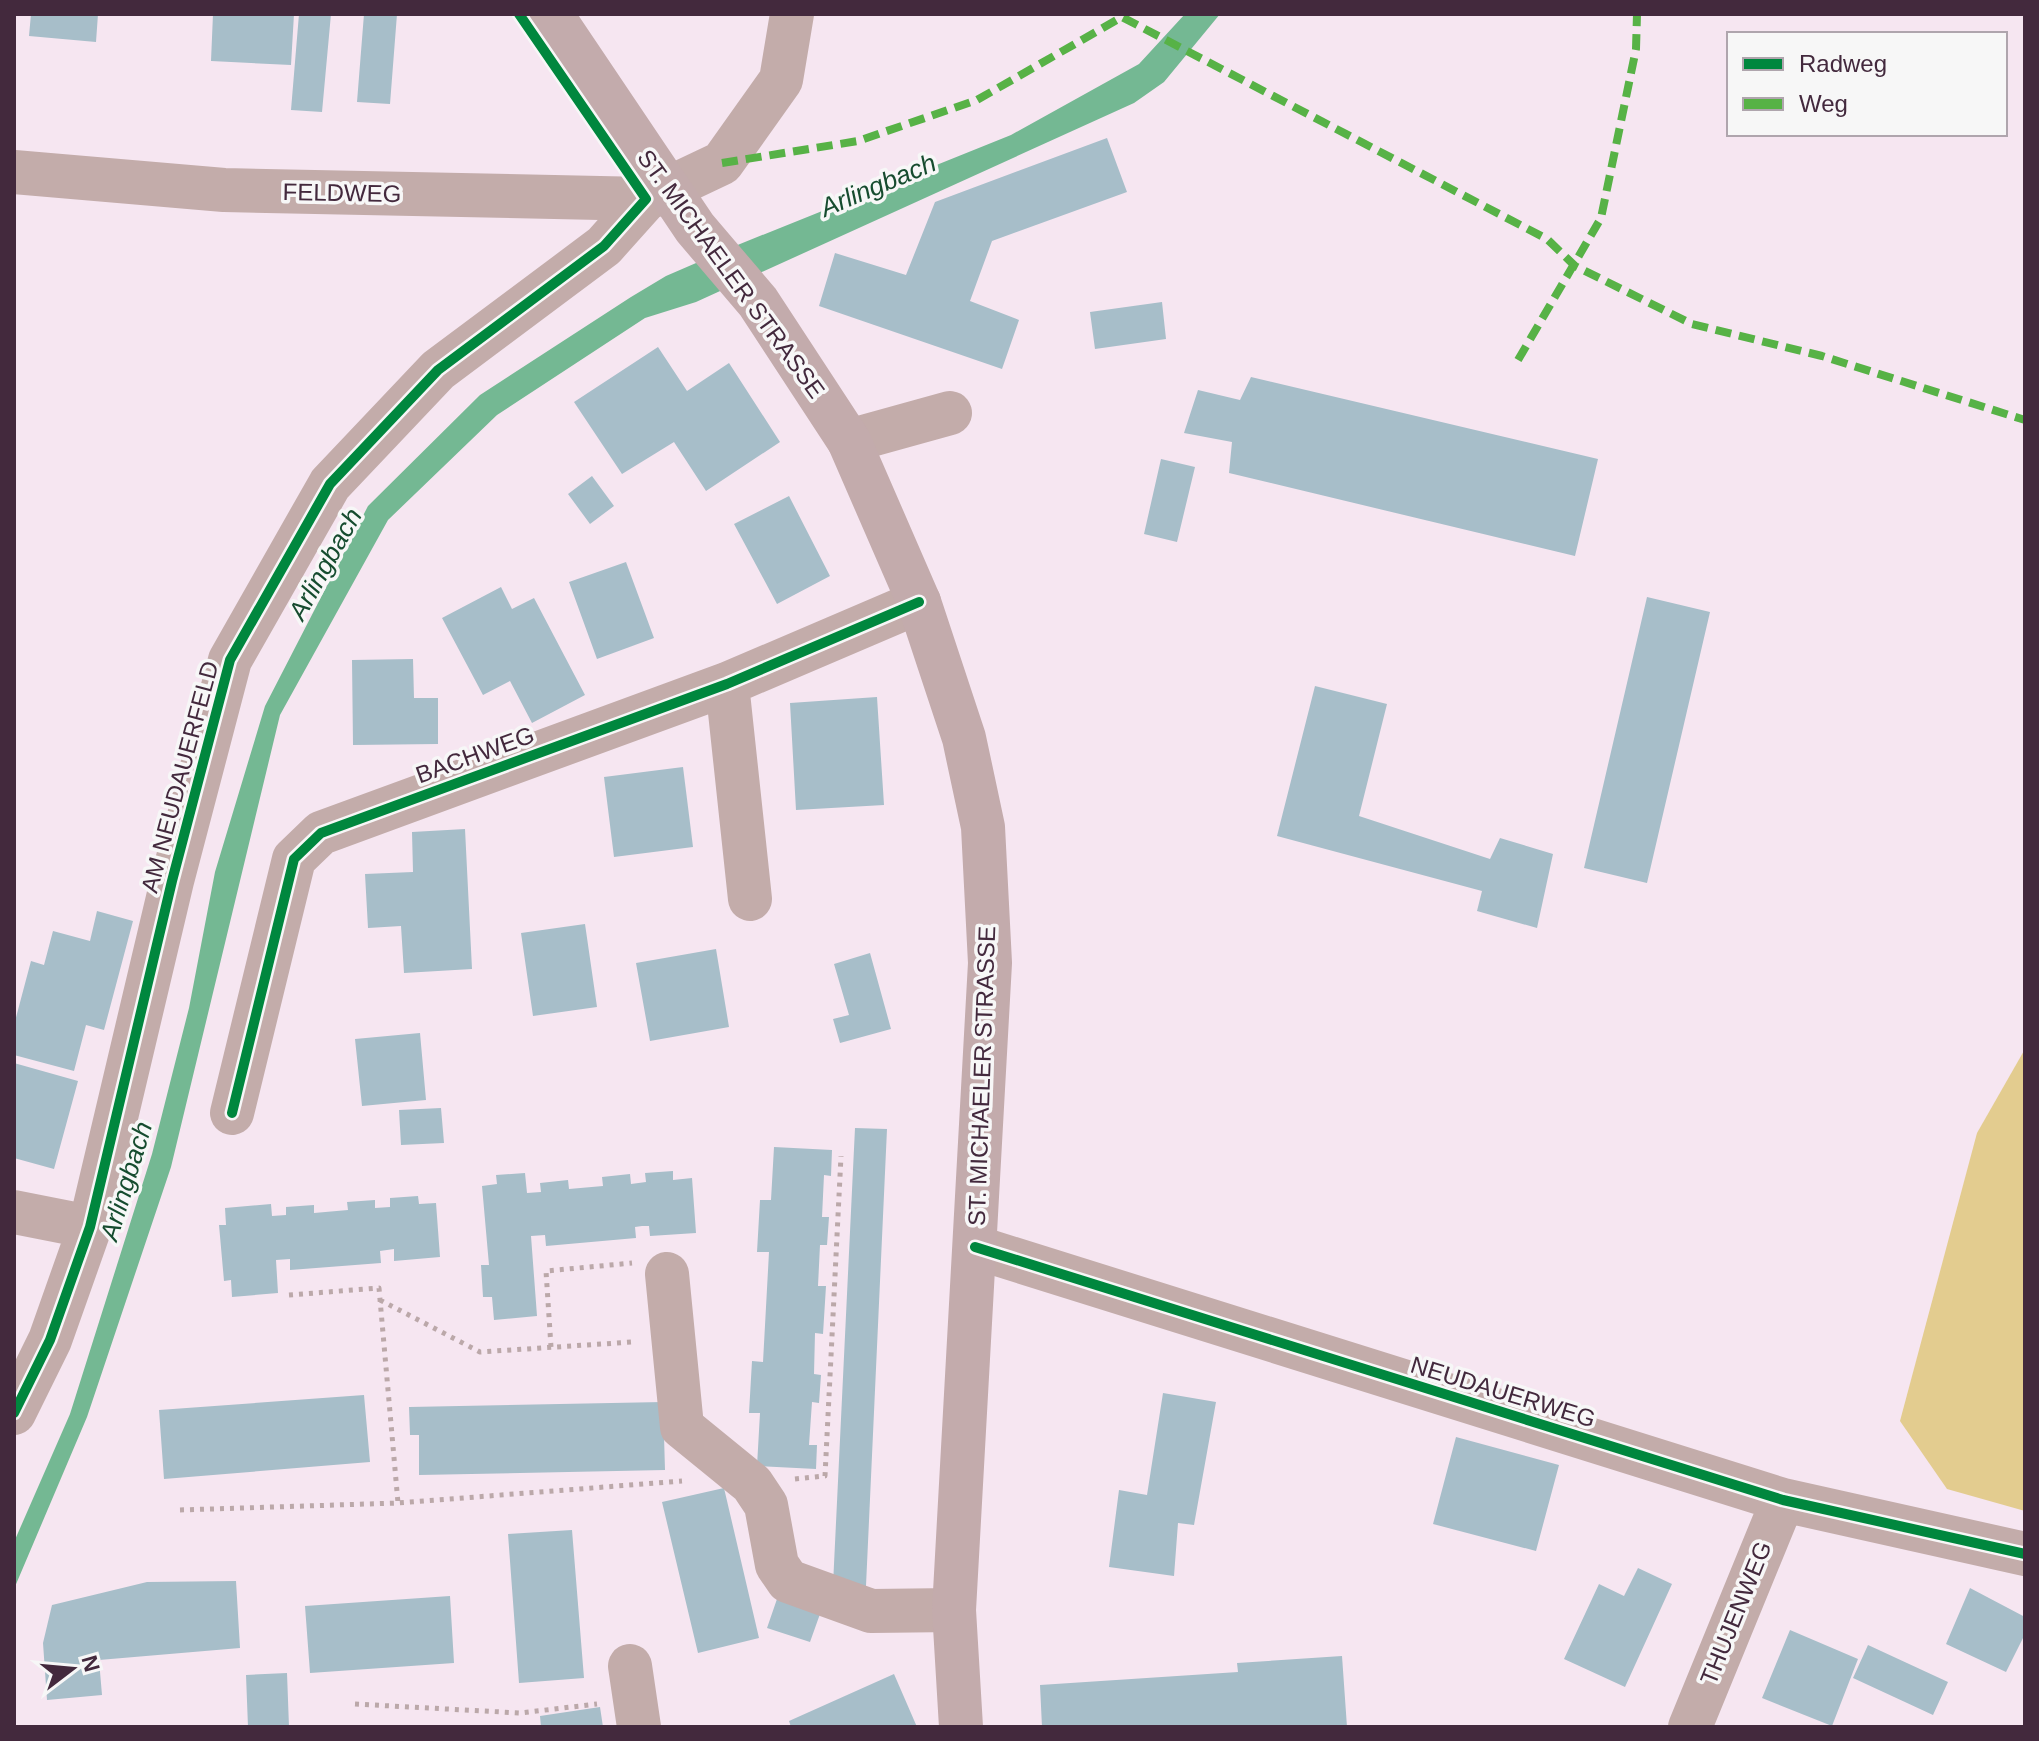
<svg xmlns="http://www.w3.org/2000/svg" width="2039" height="1741" viewBox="0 0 2039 1741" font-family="Helvetica,sans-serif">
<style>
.green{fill:#e3cc8f}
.water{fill:#74b893}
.building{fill:#a7bec9}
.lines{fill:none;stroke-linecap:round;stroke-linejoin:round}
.path{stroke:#bba8a9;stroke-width:5;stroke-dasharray:4 6;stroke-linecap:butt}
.minor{stroke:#c3acaa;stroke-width:44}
.major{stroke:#c3abac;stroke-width:44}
.quiet{stroke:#57b246;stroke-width:8;stroke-dasharray:16 8;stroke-linecap:butt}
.cycleway-casing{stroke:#f7f7f7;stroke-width:15}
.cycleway{stroke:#00873e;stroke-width:10}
.labels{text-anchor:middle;stroke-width:7;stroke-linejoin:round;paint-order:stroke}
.street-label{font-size:24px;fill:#43293d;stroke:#f7f7f7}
.water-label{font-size:26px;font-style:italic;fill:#164c2f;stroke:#f7f7f7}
</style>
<rect width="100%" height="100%" fill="#f6e6f1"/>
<path class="green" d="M2025,1049V1511L1947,1489L1900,1421L1977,1133Z"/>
<path class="water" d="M1185,14H1220L1164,82L1134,103L696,302L645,318L497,415L388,520L280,715L171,1167L87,1417L14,1589V1542L70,1414L152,1154L189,1008L215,872L265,706L368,506L480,395L631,297L666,276L740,244L1011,135L1139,64Z"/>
<path class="building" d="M31,14H98L96,42L29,36Z
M213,14H294L291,65L211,61Z
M299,14H331L322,112L291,110Z
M364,14H397L390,104L357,102Z
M1107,138L1127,192L992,241L970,301L1019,320L1002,369L819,306L835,253L906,275L935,202Z
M1162,302L1166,339L1095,349L1090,312Z
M658,347L687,391L729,363L780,442L706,491L674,442L622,474L574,402Z
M1251,377L1598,459L1575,556L1229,473L1232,442L1184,433L1198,390L1240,400Z
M1161,459L1195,467L1177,542L1144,534Z
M592,476L614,506L590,524L568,494Z
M789,496L830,576L777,604L734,524Z
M626,562L654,638L597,659L569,582Z
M501,587L512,609L534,598L585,695L532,723L510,681L483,695L442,618Z
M1647,597L1710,612L1647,883L1584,868Z
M413,659L414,698H438V744L353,745L352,660Z
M1315,686L1387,704L1359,816L1490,859L1500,838L1553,854L1537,928L1477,911L1482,891L1277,836Z
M877,697L884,805L796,810L790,703Z
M683,767L693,847L614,857L604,777Z
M465,829L472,969L404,973L401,926L368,928L365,874L413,872L412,832Z
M97,911L133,921L104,1030L86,1025L74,1071L14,1055V1025L31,961L44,965L53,931L90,941Z
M585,924L597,1007L533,1016L521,933Z
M716,949L729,1027L650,1041L636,963Z
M870,953L891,1029L840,1043L833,1019L849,1015L834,964Z
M420,1033L426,1100L362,1106L355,1039Z
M14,1063L78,1081L54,1169L14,1158Z
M441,1108L444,1143L401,1145L399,1110Z
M855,1128L887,1129L866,1586L833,1585Z
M774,1147L832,1150L831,1176L824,1175L822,1217H829L827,1245H820L818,1286H826L823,1334L815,1333L814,1374L821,1375L819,1403L812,1402L809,1445H817L816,1469L757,1466L760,1413H749L752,1361L763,1362L769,1252H757L760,1200H771Z
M673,1171V1180L692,1178L696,1233L650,1236L649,1226H642L635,1227L636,1238L546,1246L545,1235L531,1236L537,1316L494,1320L492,1297H483L481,1265H489L482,1186L497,1184L496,1175L525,1173L527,1193L541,1192L540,1183L568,1180L569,1189L603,1186L602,1177L630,1174L631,1184L646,1182L645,1173Z
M418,1196L419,1204L436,1203L440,1257L394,1261V1249L380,1251L381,1263L290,1270V1259L276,1260L278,1293L232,1297L231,1280L224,1281L219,1225H226L225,1208L271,1204L272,1216L286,1215V1207L314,1205V1213L348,1210L347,1202L375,1200V1208L390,1207V1198Z
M1163,1393L1216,1402L1194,1525L1178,1523L1174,1576L1109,1567L1119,1490L1147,1495Z
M364,1395L370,1462L164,1479L159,1410Z
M663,1402L665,1470L419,1475V1435H410L409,1407Z
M1456,1437L1559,1465L1536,1551L1433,1524Z
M724,1488L759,1638L698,1653L662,1502Z
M572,1530L584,1678L519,1683L508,1534Z
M1638,1568L1672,1584L1625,1687L1564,1659L1599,1584L1624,1596Z
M236,1581L240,1648L99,1660L102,1695L47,1700L43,1643L52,1605L147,1582Z
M1970,1588L2025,1617V1634L2006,1672L1946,1644Z
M450,1596L454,1663L310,1673L305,1606Z
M777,1599L820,1614L810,1642L767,1628Z
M1790,1630L1858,1659L1832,1726L1762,1698Z
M1868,1645L1948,1682L1933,1715L1853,1678Z
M1342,1656L1347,1727H1042L1040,1685L1238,1672L1237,1663Z
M287,1673L289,1727H248L246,1675Z
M894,1674L917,1727H791L789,1721Z
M600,1707L603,1727H541L540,1716Z"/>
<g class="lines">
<path class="path" d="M289,1295L379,1288L398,1503
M380,1300L480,1352L632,1342
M551,1347L546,1271L632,1263
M795,1479L825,1476L841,1156
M180,1510L398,1503L682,1481
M355,1704L520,1713L597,1704"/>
<path class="minor" d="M14,172L224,190L646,199L722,163L781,80L792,14
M849,441L950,413
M727,684L750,899
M232,1113L294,859L321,833L727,684L919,602
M14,1212L90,1227
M975,1247L1783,1500L2025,1554
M667,1274L682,1427L752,1484L766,1505L777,1565L788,1581L871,1611L954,1610
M14,1413L50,1340L90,1227L172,881L230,660L330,484L438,370L604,246L646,199
M630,1666L639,1727
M1690,1727L1783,1500"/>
<path class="major" d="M551,14L695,228L758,302L849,441L919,602L964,738L983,827L990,963L954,1610L961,1727"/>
<path class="quiet" d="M722,163L858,141L977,100L1122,17L1547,239L1575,266L1692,324L1822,356L2025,420
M1518,360L1601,218L1636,49L1637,14"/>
<defs>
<path id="cycleway" d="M232,1113L294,859L321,833L727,684L919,602
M975,1247L1783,1500L2025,1554
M14,1413L50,1340L90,1227L172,881L230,660L330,484L438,370L604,246L646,199L519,14"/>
</defs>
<use href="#cycleway" class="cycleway-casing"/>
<use href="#cycleway" class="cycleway"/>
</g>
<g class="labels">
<g class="street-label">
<text transform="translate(342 193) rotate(1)" y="8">FELDWEG</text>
<text transform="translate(731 274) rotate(54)" y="8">ST. MICHAELER STRASSE</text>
<text transform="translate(475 755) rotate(-20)" y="8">BACHWEG</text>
<text transform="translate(180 777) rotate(-75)" y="8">AM NEUDAUERFELD</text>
<text transform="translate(982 1076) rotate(-88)" y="8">ST. MICHAELER STRASSE</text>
<text transform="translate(1503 1392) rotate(17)" y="8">NEUDAUERWEG</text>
<text transform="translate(1736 1613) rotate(-68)" y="8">THUJENWEG</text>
</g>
<g class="water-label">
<text transform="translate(878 185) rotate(-23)" y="9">Arlingbach</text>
<text transform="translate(325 564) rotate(-61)" y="9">Arlingbach</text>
<text transform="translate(126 1181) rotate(-73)" y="9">Arlingbach</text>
</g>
</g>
<rect width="2039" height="1741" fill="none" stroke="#43293d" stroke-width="32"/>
<rect x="1727" y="32" width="280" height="104" fill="#f7f7f7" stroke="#afa5ad" stroke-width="2"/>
<rect x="1743" y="58" width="40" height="12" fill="#00873e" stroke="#afa5ad" stroke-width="2"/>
<text x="1799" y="72" font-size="24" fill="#43293d">Radweg</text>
<rect x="1743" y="98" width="40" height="12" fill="#57b246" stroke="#afa5ad" stroke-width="2"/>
<text x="1799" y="112" font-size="24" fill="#43293d">Weg</text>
<g transform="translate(72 1669) rotate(74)" stroke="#f7f7f7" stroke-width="6" paint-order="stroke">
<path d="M0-6L14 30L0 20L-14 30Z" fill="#43293d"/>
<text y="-12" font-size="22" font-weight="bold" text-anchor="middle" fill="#43293d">N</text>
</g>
</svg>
